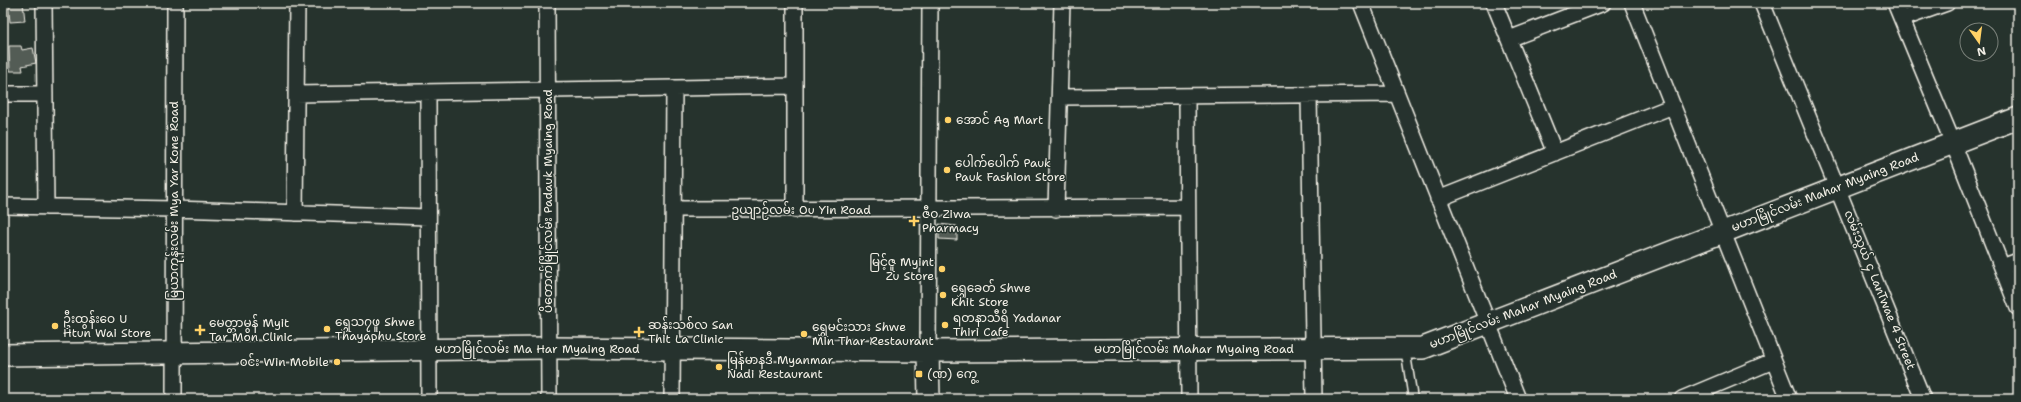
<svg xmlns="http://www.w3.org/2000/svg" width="2021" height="402" viewBox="0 0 2021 402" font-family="'Shantell Sans','Noto Sans Myanmar',sans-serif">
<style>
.building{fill:#525c55;stroke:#f4f1e8}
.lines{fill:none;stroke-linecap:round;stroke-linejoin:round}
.lane-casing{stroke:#f4f1e8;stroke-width:11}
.street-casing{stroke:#f4f1e8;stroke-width:18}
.secondary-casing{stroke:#f4f1e8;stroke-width:24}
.lane{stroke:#26332d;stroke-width:8}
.street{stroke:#26332d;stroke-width:15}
.secondary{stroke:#26332d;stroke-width:21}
.poi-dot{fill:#ffd166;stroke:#26332d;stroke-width:1.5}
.labels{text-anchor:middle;stroke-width:3;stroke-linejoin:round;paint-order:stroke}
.poi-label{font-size:12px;fill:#f4f1e8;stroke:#26332d;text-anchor:start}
.street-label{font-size:12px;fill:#f4f1e8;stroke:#26332d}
</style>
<rect width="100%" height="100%" fill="#26332d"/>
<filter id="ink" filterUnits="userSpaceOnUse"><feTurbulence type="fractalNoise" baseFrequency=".025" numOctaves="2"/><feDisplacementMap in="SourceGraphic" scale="8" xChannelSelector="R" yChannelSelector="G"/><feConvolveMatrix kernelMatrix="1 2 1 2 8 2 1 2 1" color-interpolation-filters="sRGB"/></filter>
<g filter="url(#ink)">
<path class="building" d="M8,3H23L25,21L10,22Z
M9,46H21L22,50L33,48L36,63L22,66L23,71H10Z
M939,224L957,226V240L939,239Z"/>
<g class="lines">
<defs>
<path id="lane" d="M1405,348L1413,399"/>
<path id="street" d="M44,3L46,207
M547,3L549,399
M795,3V210
M1361,3L1518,399
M1494,3L1555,153
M1632,3L1789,399
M1762,3L1923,399
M1895,3L1953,143L2018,308
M1902,19L1947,3
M1509,39L1603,3
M428,92L429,399
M3,94H45
M296,94L795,86
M1309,96L1314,399
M1060,97L1397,94
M1187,97L1189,399
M1438,199L1673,106
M3,206L174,209L428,217
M673,209L1187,207
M1056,209L1062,3
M295,213L297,3
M2002,267L2018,261
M928,351L930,3
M174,399L175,3
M672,399L674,88
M1682,399L1773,361"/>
<path id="secondary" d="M928,351L929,399
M3,355L548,348L928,351L1423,348L2018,118"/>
</defs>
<use href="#lane" class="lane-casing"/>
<use href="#street" class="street-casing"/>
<use href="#secondary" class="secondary-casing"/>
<use href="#lane" class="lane"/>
<use href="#street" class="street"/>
<use href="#secondary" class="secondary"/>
</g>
</g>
<g class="poi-dot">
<circle cx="948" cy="120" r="4"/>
<circle cx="947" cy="170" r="4"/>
<path d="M912 215h4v4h4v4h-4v4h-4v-4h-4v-4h4z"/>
<circle cx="942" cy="269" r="4"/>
<circle cx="943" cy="295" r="4"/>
<circle cx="945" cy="325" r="4"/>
<circle cx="55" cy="326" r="4"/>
<circle cx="327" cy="329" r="4"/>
<path d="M198 324h4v4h4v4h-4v4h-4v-4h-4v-4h4z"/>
<path d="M637 326h4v4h4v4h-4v4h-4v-4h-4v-4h4z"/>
<circle cx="804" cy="334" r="4"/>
<circle cx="337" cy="362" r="4"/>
<circle cx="719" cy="367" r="4"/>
<rect x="915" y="370" width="8" height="8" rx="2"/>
</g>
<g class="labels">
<g class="poi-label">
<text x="956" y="124">အောင် Ag Mart</text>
<text x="955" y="167">ပေါက်ပေါက် Pauk<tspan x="955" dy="14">Pauk Fashion Store</tspan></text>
<text x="922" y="218">ဇီဝ Ziwa<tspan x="922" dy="14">Pharmacy</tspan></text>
<text x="934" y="266" text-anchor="end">မြင့်ဇူ Myint<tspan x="934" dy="14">Zu Store</tspan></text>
<text x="951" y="292">ရွှေခေတ် Shwe<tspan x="951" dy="14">Khit Store</tspan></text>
<text x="953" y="322">ရတနာသီရိ Yadanar<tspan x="953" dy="14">Thiri Cafe</tspan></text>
<text x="63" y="323">ဦးထွန်းဝေ U<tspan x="63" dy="14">Htun Wai Store</tspan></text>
<text x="335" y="326">ရွှေသ၇ဖူ Shwe<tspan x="335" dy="14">Thayaphu Store</tspan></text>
<text x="209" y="327">မေတ္တာမွန် Myit<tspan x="209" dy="14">Tar Mon Clinic</tspan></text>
<text x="648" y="329">ဆန်းသစ်လ San<tspan x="648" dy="14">Thit La Clinic</tspan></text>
<text x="812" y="331">ရွှေမင်းသား Shwe<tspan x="812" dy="14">Min Thar Restaurant</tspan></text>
<text x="727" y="364">မြန်မာနဒီ Myanmar<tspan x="727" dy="14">Nadi Restaurant</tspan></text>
<text x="329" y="366" text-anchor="end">၀င်း Win Mobile</text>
<text x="927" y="378">(ဏ) ကွေ့</text>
</g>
<g class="street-label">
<text transform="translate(1825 192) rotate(-21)" y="4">မဟာမြိုင်လမ်း Mahar Myaing Road</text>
<text transform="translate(174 201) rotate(-90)" y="4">မြယာကုန်းလမ်း Mya Yar Kone Road</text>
<text transform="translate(548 201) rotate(-90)" y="4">ပိတောက်မြိုင်လမ်း Padauk Myaing Road</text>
<text x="801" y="214">ဥယျာဉ်လမ်း Ou Yin Road</text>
<text transform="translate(1880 290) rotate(68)" y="4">လမ်းသွယ် ၄ LanTwae 4 Street</text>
<text transform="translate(1523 309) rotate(-21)" y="4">မဟာမြိုင်လမ်း Mahar Myaing Road</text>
<text x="537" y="353">မဟာမြိုင်လမ်း Ma Har Myaing Road</text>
<text x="1194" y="353">မဟာမြိုင်လမ်း Mahar Myaing Road</text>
</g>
</g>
<rect width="2021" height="402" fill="none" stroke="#26332d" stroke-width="16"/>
<rect x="8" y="8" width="2005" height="386" fill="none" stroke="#f4f1e8" stroke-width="1.5" filter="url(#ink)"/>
<g transform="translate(1979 42) rotate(166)"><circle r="19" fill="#26332d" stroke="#787f78"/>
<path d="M0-3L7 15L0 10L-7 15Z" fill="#ffd166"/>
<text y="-6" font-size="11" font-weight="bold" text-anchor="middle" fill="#f4f1e8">N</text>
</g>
</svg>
